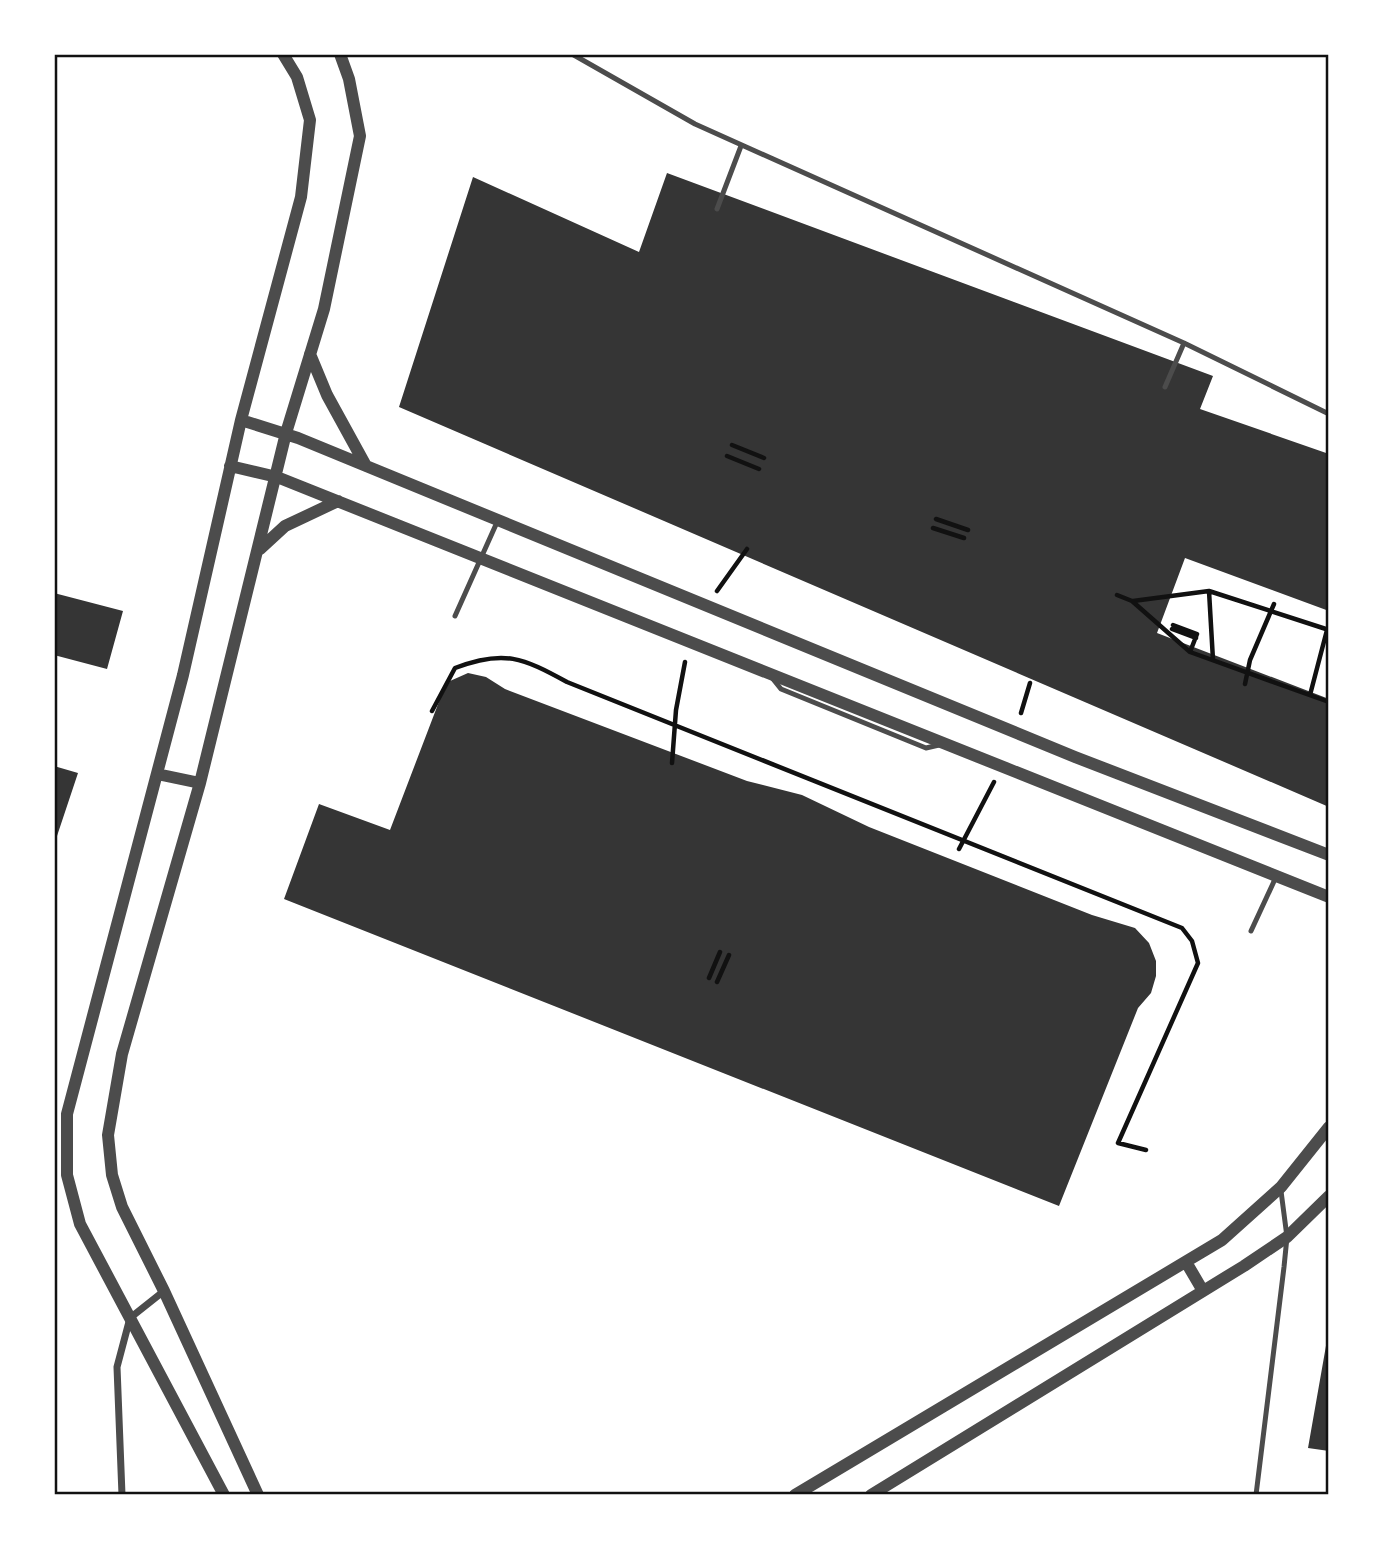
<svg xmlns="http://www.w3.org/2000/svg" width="1383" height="1549" viewBox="0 0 1383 1549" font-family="'Roboto Condensed',sans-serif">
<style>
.building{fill:#353535}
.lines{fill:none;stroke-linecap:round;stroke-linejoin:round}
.path{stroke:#111;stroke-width:4.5}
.service{stroke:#4c4c4c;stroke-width:5}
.minor{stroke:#4c4c4c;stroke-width:7}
.tertiary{stroke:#4c4c4c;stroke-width:12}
.neatline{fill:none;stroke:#111;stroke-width:2.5}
</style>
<rect width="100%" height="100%" fill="#fff"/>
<path class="building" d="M667,173L1213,376L1200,409L1329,454V611L1185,558L1157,633L1329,699V807L399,407L473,177L639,252Z
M54,593L123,611L107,669L54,655Z
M468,673L486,677L505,689L747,781L802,795L869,827L1092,915L1135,928L1149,943L1156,961V976L1151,993L1138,1008L1059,1206L284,899L319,804L390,830L440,699L450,681Z
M54,766L78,773L55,842H54Z
M1327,1340H1329V1451L1308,1448Z"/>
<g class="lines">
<path class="path" d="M732,445L764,458
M727,456L759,469
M936,519L968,530
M933,528L964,538
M717,591L747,549
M1209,591L1213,660
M1117,595L1132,601L1190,652L1329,702
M1133,601L1209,591L1329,630
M1173,625L1197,634L1190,652
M1172,629L1196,638
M1245,684L1250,660L1274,604
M1310,695L1327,630
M432,711L455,668C504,649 523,658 567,682L1182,928L1192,941L1198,963L1118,1143L1146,1150
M1021,713L1030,683
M672,763L676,710L685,662
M959,849L994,782
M709,978L720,952
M717,982L729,955"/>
<path class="service" d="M572,54L695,124L1184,343L1329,414
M717,209L741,146
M1165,387L1184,343
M455,616L498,520
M773,679L781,689L926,748L939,745
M1251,931L1276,877
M1256,1495L1284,1267L1287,1237L1281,1191"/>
<path class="minor" d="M122,1495L117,1367L130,1318L164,1291"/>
<path class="tertiary" d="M310,354L327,395L366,466
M241,420L298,438L1075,757L1329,855
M230,466L277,477L1329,897
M260,549L285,526L338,501
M157,774L200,783
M1186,1262L1203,1291
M224,1495L80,1224L67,1175V1114L183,675L241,420L301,197L310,120L297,77L283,54
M258,1495L164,1291L122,1207L112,1175L108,1135L122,1054L200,783L286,433L324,309L360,136L349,79L340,54
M795,1495L1222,1240L1281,1187L1329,1127
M871,1495L1244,1266L1287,1237L1329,1196"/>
</g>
<rect width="1383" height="1549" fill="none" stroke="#ffffff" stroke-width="112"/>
<rect x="56" y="56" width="1271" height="1437" class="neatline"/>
</svg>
